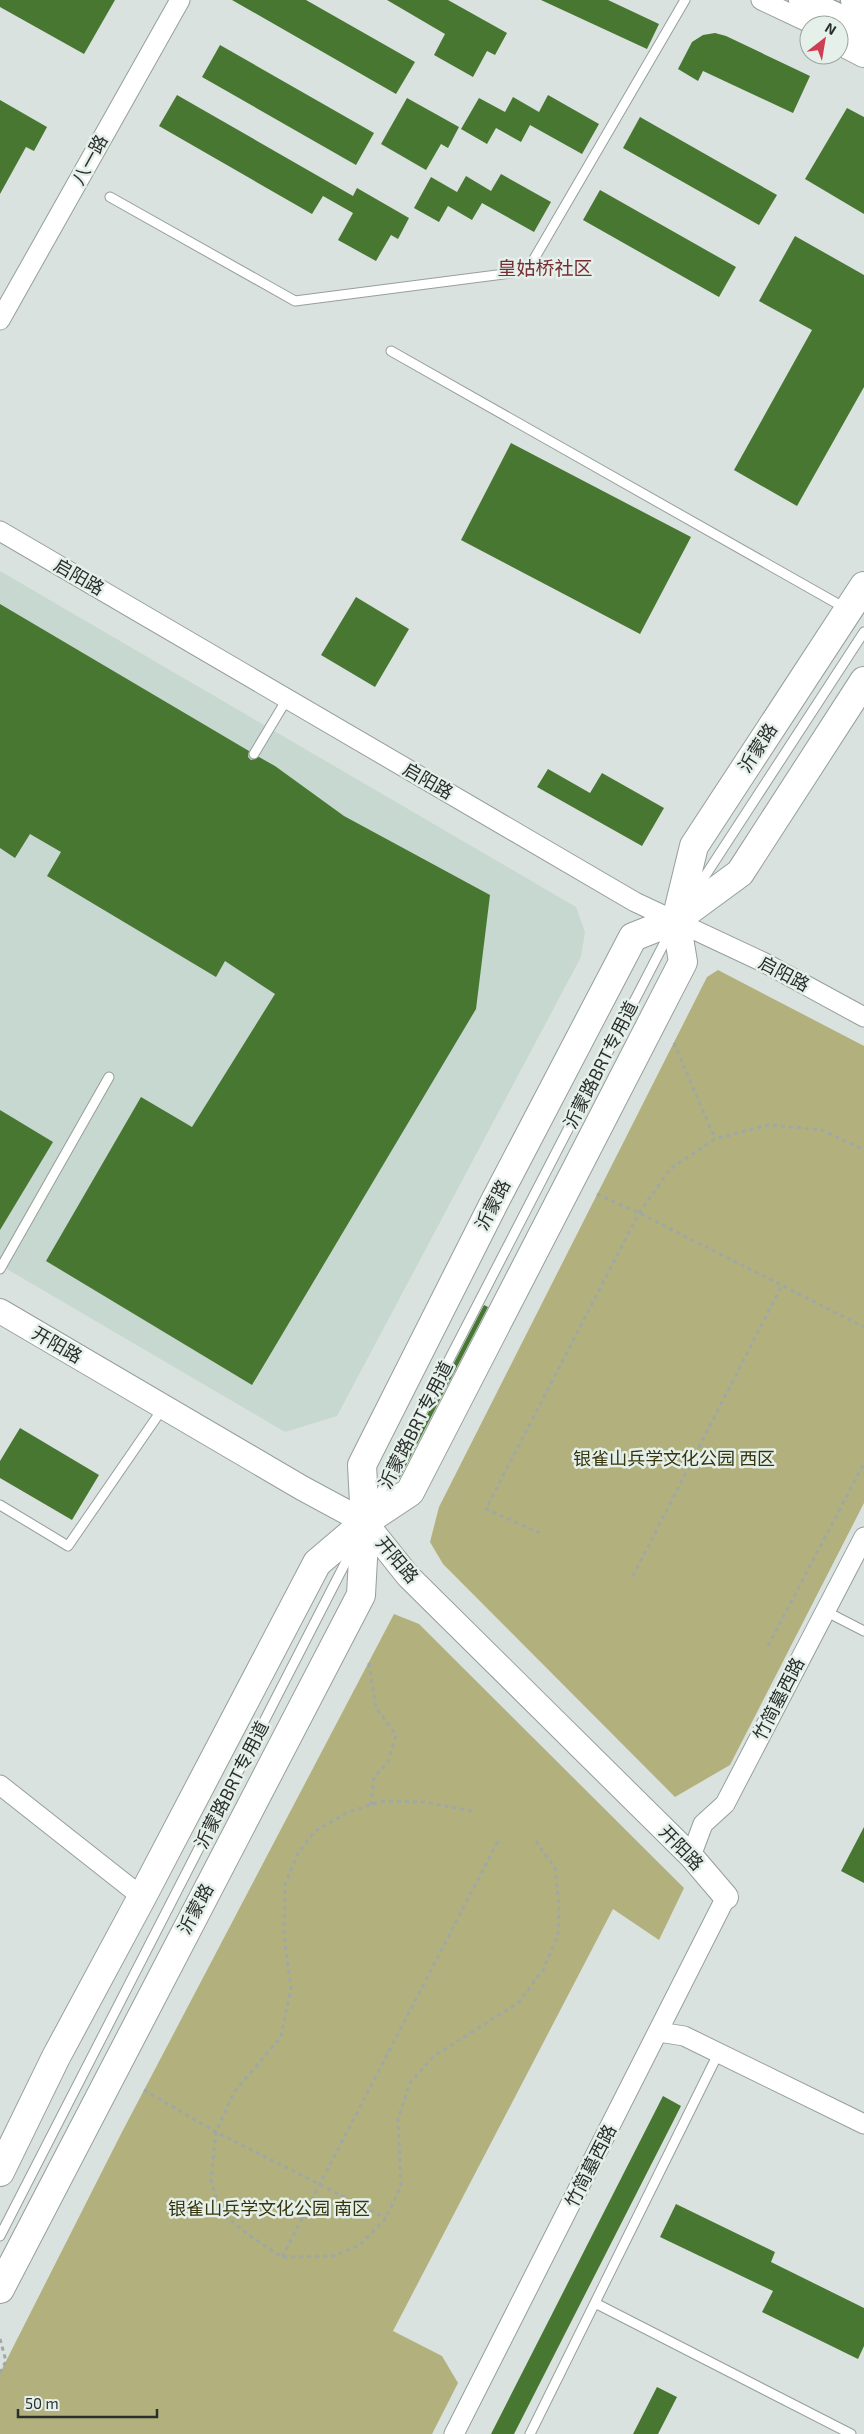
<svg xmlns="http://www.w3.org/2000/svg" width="864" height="2434" viewBox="0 0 864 2434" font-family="'Exo 2','Noto Sans SC',sans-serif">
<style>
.built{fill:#c7d8d0}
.green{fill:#b2b17d}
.building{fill:#487732}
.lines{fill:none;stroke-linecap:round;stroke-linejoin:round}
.service-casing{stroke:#969f9b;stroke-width:11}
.minor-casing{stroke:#969f9b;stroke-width:21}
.tertiary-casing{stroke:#969f9b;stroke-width:26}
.secondary-casing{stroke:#969f9b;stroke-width:29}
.primary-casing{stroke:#969f9b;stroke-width:30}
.path{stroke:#a0a8a4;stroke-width:3;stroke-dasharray:4 4;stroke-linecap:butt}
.service{stroke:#fff;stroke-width:9}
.minor{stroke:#fff;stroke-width:19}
.tertiary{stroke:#fff;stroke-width:24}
.secondary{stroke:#fff;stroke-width:26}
.primary{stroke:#fff;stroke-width:28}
.labels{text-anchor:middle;stroke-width:5;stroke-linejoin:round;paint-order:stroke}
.street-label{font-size:18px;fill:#2a2e2c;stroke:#e6f0eb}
.park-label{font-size:18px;fill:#36350d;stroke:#e6f0eb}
.neighbourhood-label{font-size:19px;fill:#752e34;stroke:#e6f0eb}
</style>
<rect width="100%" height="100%" fill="#d9e2de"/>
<path class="built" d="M0,571L576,907L585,932L581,957L337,1416L285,1432L0,1265Z"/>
<path class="green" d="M718,970L864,1046V1503L730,1765L675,1797L443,1564L430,1542L439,1507L707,977Z
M394,1614L419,1624L684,1888L659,1940L613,1909L393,2331L442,2356L458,2383L432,2434H0V2373L122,2132Z"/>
<path class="building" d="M0,0H115L84,54L0,7Z
M232,0H306L415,62L396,94Z
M387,0H448L507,33L495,55L487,51L473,77L434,55L445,34Z
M541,0H608L659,24L647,49Z
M715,33L726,36L810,76L793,113L703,71L698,81L678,69L692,42L703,35Z
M220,45L374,133L356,165L202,77Z
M177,95L353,196L357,188L409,218L398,239L391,235L376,261L338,240L353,213L323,196L312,214L159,126Z
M548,95L599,124L582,154L530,125L521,142L496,128L487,144L461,129L479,98L505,112L513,97L539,112Z
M407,98L459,127L448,148L441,144L426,170L381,144Z
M0,100L47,127L34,151L26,147L0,194Z
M847,108L864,117V214L805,179Z
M640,117L777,195L759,225L623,148Z
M501,174L551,202L534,232L482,203L472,220L448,206L439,222L414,208L431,177L457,192L466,176L491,191Z
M600,190L736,267L719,297L583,220Z
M795,236L864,275V387L797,506L734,470L812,330L759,301Z
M511,443L691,537L640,634L461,540Z
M356,597L409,629L375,687L321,655Z
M0,604L249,751L248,757L251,760L259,757L275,766L344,816L490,895L476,1009L252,1385L46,1261L141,1097L192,1127L275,994L225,961L216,977L47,876L61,852L30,834L15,858L0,848Z
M548,769L590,793L602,773L664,808L642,846L537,787Z
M0,1110L53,1142L0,1230Z
M484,1305L488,1307L399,1479L395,1477Z
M20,1428L99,1475L72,1520L0,1478V1461Z
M864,1827V1883L841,1871Z
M663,2096L681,2106L514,2434H491Z
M676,2204L775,2252L771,2262L864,2308V2346L858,2359L762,2312L773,2291L660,2237Z
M657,2387L677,2397L658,2434H633Z"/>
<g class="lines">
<defs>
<path id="service" d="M110,197L295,301L527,271L685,0
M391,351L845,608
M254,754L287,699
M692,896L864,632
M0,1269L109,1077
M0,1505L68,1546L163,1408
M374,1505L671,930
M825,1611L864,1631
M0,2236L354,1546
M595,2303L851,2434
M530,2434L718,2054"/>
<path id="minor" d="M761,0L814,25
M0,320L180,0
M0,531L635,902L765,963L864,1017
M0,1785L142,1897
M691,1856L703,1824L725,1804L864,1537
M659,2032L684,2036L864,2124
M454,2434L726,1897"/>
<path id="tertiary" d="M0,1311L302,1488L365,1522L408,1576L691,1856L726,1897"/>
<path id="secondary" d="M802,0L864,29
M854,0L864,5"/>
<path id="primary" d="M810,3L821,25
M839,40L864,53
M0,2172L56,2057L142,1897L317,1563L365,1522L410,1492L683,962L676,920L694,846L864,586
M0,2289L361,1595L365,1522L362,1465L495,1201L633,937L676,920L740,873L864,681"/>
</defs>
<use href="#service" class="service-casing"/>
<use href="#minor" class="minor-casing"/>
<use href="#tertiary" class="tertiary-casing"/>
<use href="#secondary" class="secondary-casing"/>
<use href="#primary" class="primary-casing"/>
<path class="path" d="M674,1043L715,1139
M597,1194L639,1213L864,1327
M540,1533L486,1509L639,1213L670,1169L715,1139L768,1125L822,1130L864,1150
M633,1576L782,1285
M768,1646L864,1463
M369,1663L376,1708L396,1735L388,1762L374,1777L371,1805
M472,1811L424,1802L383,1801L348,1812L315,1831L298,1853L285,1885L284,1935L291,1988L281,2037L234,2092L216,2132L211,2180L220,2212L250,2236L282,2257L333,2256L360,2245L386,2218L401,2186L398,2119L410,2083L434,2056L518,2003L543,1970L558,1935L559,1904L555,1868L535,1840
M144,2090L216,2132L386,2218
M282,2257L498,1841
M0,2339L6,2361L0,2373"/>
<use href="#service" class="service"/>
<use href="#minor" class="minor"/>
<use href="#tertiary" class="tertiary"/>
<use href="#secondary" class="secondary"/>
<use href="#primary" class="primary"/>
</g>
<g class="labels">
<g class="street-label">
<text transform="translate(90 160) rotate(-61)" y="6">八一路</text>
<text transform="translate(79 577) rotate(30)" y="6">启阳路</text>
<text transform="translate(758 748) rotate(-57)" y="6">沂蒙路</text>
<text transform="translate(428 781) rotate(30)" y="6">启阳路</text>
<text transform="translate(784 974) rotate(28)" y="6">启阳路</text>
<text transform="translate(601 1065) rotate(-63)" y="6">沂蒙路BRT专用道</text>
<text transform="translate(493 1205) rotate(-63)" y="6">沂蒙路</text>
<text transform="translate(57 1345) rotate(30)" y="6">开阳路</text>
<text transform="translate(416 1425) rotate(-63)" y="6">沂蒙路BRT专用道</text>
<text transform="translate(397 1560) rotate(50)" y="6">开阳路</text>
<text transform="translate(779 1699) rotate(-63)" y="6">竹简墓西路</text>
<text transform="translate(232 1785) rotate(-63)" y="6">沂蒙路BRT专用道</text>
<text transform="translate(681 1848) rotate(46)" y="6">开阳路</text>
<text transform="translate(196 1909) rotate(-62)" y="6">沂蒙路</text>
<text transform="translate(591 2166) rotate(-63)" y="6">竹简墓西路</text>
</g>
<g class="park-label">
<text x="674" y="1465">银雀山兵学文化公园 西区</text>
<text x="269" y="2215">银雀山兵学文化公园 南区</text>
</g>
<g class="neighbourhood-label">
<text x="545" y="275">皇姑桥社区</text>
</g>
</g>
<g transform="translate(824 40) rotate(31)"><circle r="24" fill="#e6f0eb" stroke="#9ba29f"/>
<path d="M0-4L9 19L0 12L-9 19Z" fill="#ce3d50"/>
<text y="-8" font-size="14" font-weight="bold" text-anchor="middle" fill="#2a2e2c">N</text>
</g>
<path d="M18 2409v8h139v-8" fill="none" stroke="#2a2e2c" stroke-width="2.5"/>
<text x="25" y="2409" font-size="15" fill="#2a2e2c" stroke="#e6f0eb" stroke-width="4" paint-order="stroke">50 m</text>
</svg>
